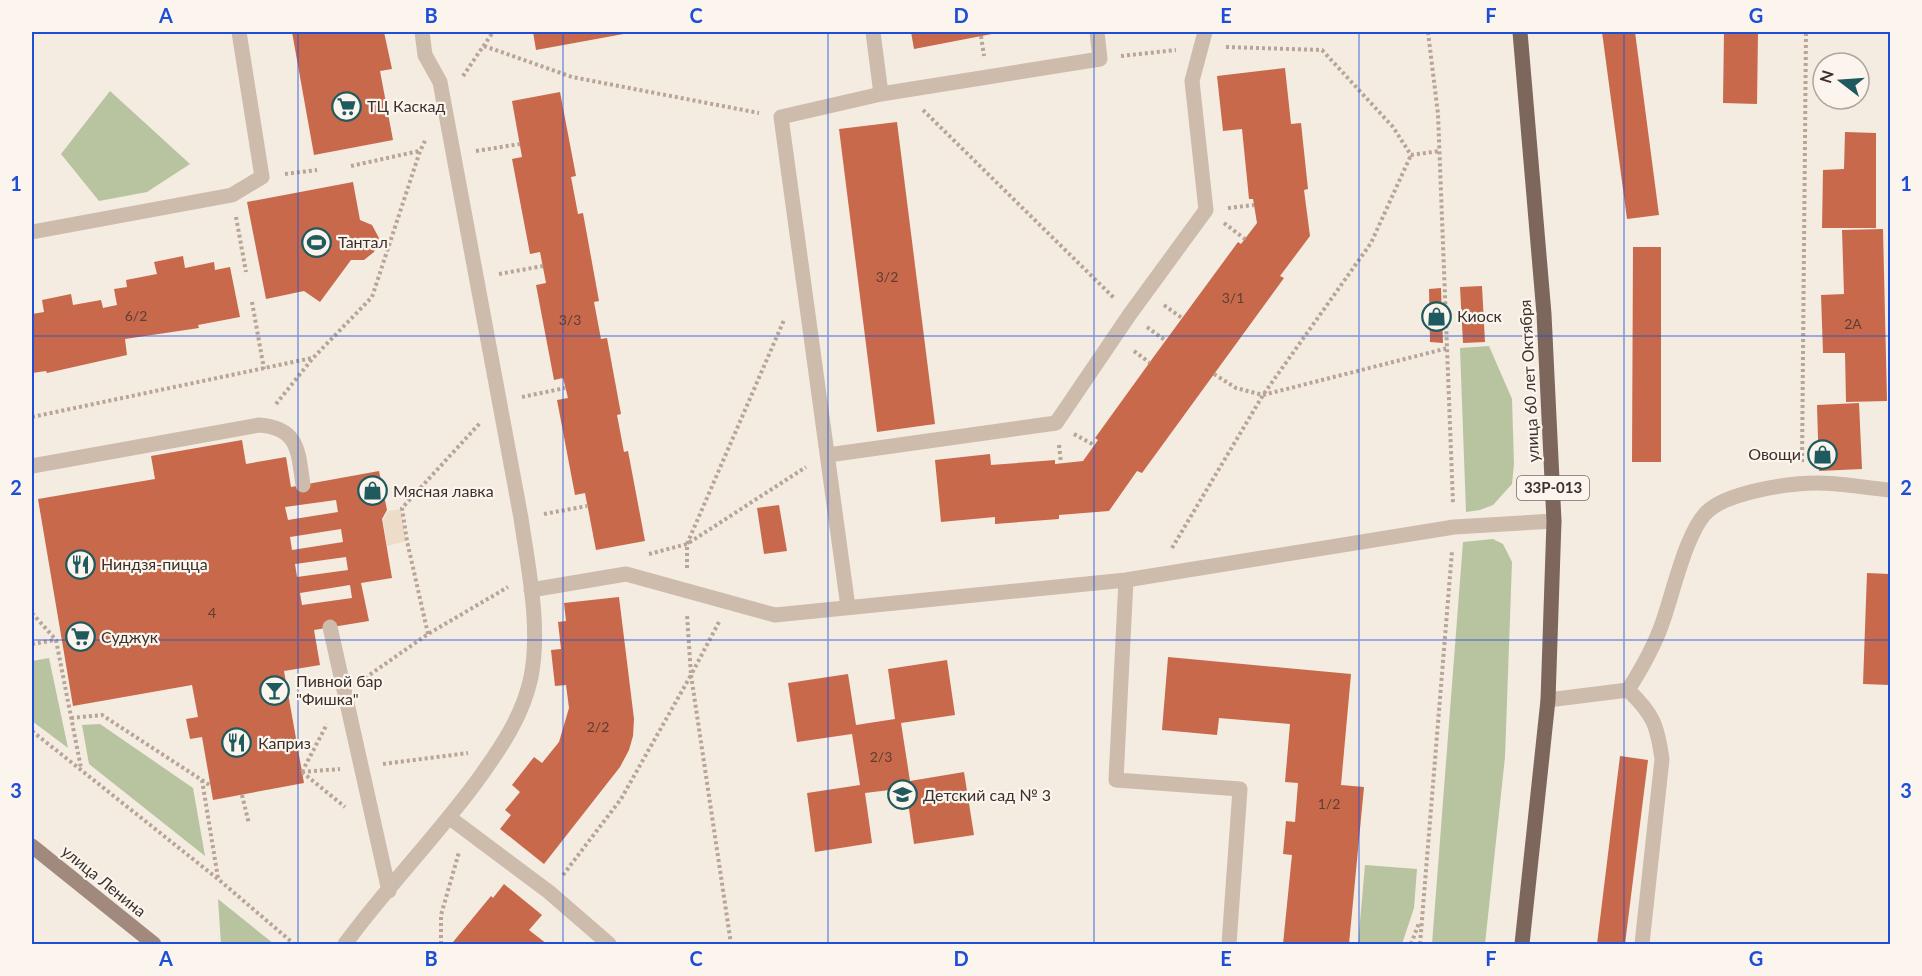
<svg xmlns="http://www.w3.org/2000/svg" width="1922" height="976" viewBox="0 0 1922 976" font-family="Lato,sans-serif">
<style>
.green{fill:#b8c4a0}
.plaza{fill:#ecdcc8}
.building{fill:#c8694b;fill-rule:evenodd}
.lines{fill:none;stroke-linecap:round;stroke-linejoin:round}
.path{stroke:#b9a596;stroke-width:4;stroke-dasharray:3 3;stroke-linecap:butt}
.lane{stroke:#cdbbac;stroke-width:15}
.secondary{stroke:#a18a7d;stroke-width:15}
.primary{stroke:#7d675c;stroke-width:15}
.grid{fill:none;stroke:#1d4ed8;stroke-width:1.5;stroke-opacity:0.55}
.labels{text-anchor:middle;stroke-width:4.5;stroke-linejoin:round;paint-order:stroke}
.number-label{font-size:14px;fill:#5e3e33}
.shield{fill:#fbf5ee;stroke:#756b66;stroke-width:1.5}
.shield-label{font-size:15px;font-weight:bold;fill:#3b302b}
.poi-label{font-size:16px;fill:#3b302b;stroke:#fbf5ee;text-anchor:start}
.street-label{font-size:16px;fill:#3b302b;stroke:#fbf5ee}
.neatline{fill:none;stroke:#1d4ed8;stroke-width:2}
.grid-label{font-size:20px;text-anchor:middle;font-weight:bold;fill:#1d4ed8}
</style>
<rect width="100%" height="100%" fill="#f4ebe1"/>
<path class="green" d="M110,91L190,164L147,192L99,201L61,154Z
M1489,346L1512,399L1514,464L1512,484L1493,505L1480,510L1466,512L1460,348Z
M1493,539L1503,544L1512,562L1505,757L1485,944H1432L1463,542Z
M49,658L68,748L32,721V661Z
M100,724L193,788L205,856L89,764L82,725Z
M1365,865L1417,869L1414,908L1402,944H1358Z
M218,899L274,944H221Z"/>
<path class="plaza" d="M401,509L406,541L387,546L383,520L388,511Z"/>
<path class="building" d="M292,32H384L392,69L380,71L393,140L314,155Z
M533,32H629V33L536,50Z
M911,32H997V33L914,49Z
M1602,32H1635L1659,215L1627,219Z
M1724,32H1758L1757,104L1723,103Z
M1285,68L1291,124L1301,123L1308,189L1304,190L1310,236L1280,276L1284,278L1142,473L1137,471L1109,511L1059,515V519L995,524V517L941,522L935,460L990,454L991,465L1055,460V464L1083,461L1098,440L1095,438L1155,355L1238,242L1241,244L1257,223L1253,199H1249L1242,129L1223,131L1217,76Z
M560,92L576,176L571,177L578,214L583,213L599,301L594,302L601,339L607,338L621,414L617,415L624,452L628,451L645,541L596,550L585,493L575,495L557,400L568,398L563,378L554,380L536,285L546,283L540,252L530,254L512,159L522,157L512,101Z
M897,122L935,424L877,432L839,129Z
M1845,132L1876,133V228H1822L1823,170L1844,169Z
M353,182L360,220L372,225L379,238L374,252L364,260H351L320,302L304,291L266,299L247,202Z
M1883,229L1887,401L1846,402L1845,353H1823L1821,295L1844,294L1842,230Z
M1633,247H1661V462H1632Z
M183,256L185,268L214,262L215,270L230,267L240,317L198,325L199,328L125,339L127,355L47,373L46,371L32,373V314L44,312L42,300L71,294L73,305L101,300L103,308L117,305L114,289L127,287L126,280L157,274L154,262Z
M1482,286L1485,342L1463,343L1460,287Z
M1441,288L1443,343L1430,342L1429,289Z
M1859,403L1862,469L1819,471L1817,405Z
M242,440L246,464L286,457L291,487L379,471L387,510L382,519L392,578L361,583L369,621L314,630L320,665L284,671L304,783L213,800L202,737L190,739L186,719L198,717L192,685L73,706L38,499L155,479L151,456ZM336,500L338,512L288,520L285,507ZM341,529L343,542L292,550L290,537ZM346,557L348,570L297,577L295,564ZM350,585L352,598L302,605L300,593Z
M779,505L787,551L764,554L757,508Z
M1867,573L1890,574V685L1863,684Z
M619,597L634,719L633,736L629,750L620,767L544,864L500,829L511,815L505,810L520,792L512,785L534,757L542,763L559,742L569,708L566,685L555,686L551,650L561,649L558,622L566,621L564,603Z
M1168,657L1351,674L1341,785L1364,787L1349,944H1283L1292,855L1283,854L1286,821L1295,822L1298,783L1285,782L1290,724L1219,718L1217,735L1162,730Z
M947,660L955,715L901,723L910,781L964,772L974,835L914,844L906,788L865,793L872,843L815,852L807,793L860,785L852,734L797,742L788,683L848,674L856,725L895,719L888,669Z
M1620,756L1648,760L1625,944H1597Z
M504,884L542,915L529,930L547,944H456L453,942L491,896L493,898Z"/>
<g class="lines">
<path class="path" d="M1428,32L1438,114L1453,504
M981,36L984,56
M484,46L572,77L759,113
M1226,47L1322,50L1393,127L1411,155L1440,151
M1121,56L1176,50
M463,76L493,32
M923,110L1114,298
M476,151L520,144
M351,166L419,151
M285,174L317,170
M1228,208L1254,205
M236,217L246,272
M1224,223L1245,239
M499,274L543,266
M252,302L264,369
M1164,305L1182,318
M1147,327L1166,341
M1134,351L1150,363
M1214,374L1236,388L1263,395L1448,348
M522,397L565,388
M276,404L313,358L372,297L420,151L426,139
M32,417L312,358
M1074,434L1094,445
M1059,445L1061,463
M1802,462L1806,32
M544,514L587,506
M1172,548L1263,395L1371,243L1411,155
M649,554L687,544L806,467
M687,568V544L784,320
M32,613L56,640L81,768
M719,622L691,675L731,944
M428,634L407,541L402,508L480,423
M32,644L55,640
M365,678L428,634L508,587
M71,718L102,715L211,786
M32,731L218,879L294,944
M383,764L468,753
M302,772L327,724
M302,772L340,769
M302,772L345,807
M202,780L218,878
M242,795L249,824
M563,875L621,799L691,675L687,615
M441,944V915L459,852
M1411,944L1419,923
M1420,944L1452,551"/>
<path class="lane" d="M881,94L1100,59L1097,32
M32,232L232,195L262,177L239,32
M828,455L1056,423L1130,314L1206,210L1192,81L1205,32
M32,466L259,425C299,428 298,451 303,485
M1126,580L1116,780L1240,789L1229,944
M531,590L626,574L775,615L1126,580L1454,527L1554,521
M848,607L781,117L881,94L873,32
M330,627L389,891
M1628,690C1642,668 1655,645 1663,621C1673,593 1687,529 1708,511C1729,492 1789,483 1817,483C1841,483 1867,488 1890,490
M1548,700L1628,690C1654,715 1657,725 1662,759L1642,944
M450,818L549,892L609,944
M345,944C386,888 435,838 477,781C500,749 523,716 531,677C541,627 528,567 521,518L440,82L425,55L422,32"/>
<path class="secondary" d="M32,846L154,944"/>
<path class="primary" d="M1520,32L1544,314L1554,521L1548,700L1522,944"/>
</g>
<path class="grid" d="M298,32V944M563,32V944M828,32V944M1094,32V944M1359,32V944M1624,32V944M32,336H1890M32,640H1890"/>
<defs>
<symbol id="supermarket-ring" viewBox="-11 -11 22 22"><circle r="9.5" fill="#fbf5ee" stroke="#1f5a5e" stroke-width="1.5"/><path d="M-6-5.5h2.5l.6 2H6L4.5 2H-2.5L-4.4-4H-6ZM-1.5 3.2a1.3 1.3 0 1 0 .1 0ZM3 3.2a1.3 1.3 0 1 0 .1 0Z" fill="#1f5a5e"/></symbol>
<symbol id="stadium-ring" viewBox="-11 -11 22 22"><circle r="9.5" fill="#fbf5ee" stroke="#1f5a5e" stroke-width="1.5"/><path d="M0-5a6.5 5 0 1 0 0 10a6.5 5 0 1 0 0-10ZM-3.5-1.8h7v3.6h-7Z" fill="#1f5a5e"/></symbol>
<symbol id="shop-ring" viewBox="-11 -11 22 22"><circle r="9.5" fill="#fbf5ee" stroke="#1f5a5e" stroke-width="1.5"/><path d="M-5-2.5h2.3a2.7 3.5 0 0 1 5.4 0H5L5.5 6h-11ZM-1.5-2.5h3a1.5 2.3 0 0 0-3 0Z" fill="#1f5a5e"/></symbol>
<symbol id="restaurant-ring" viewBox="-11 -11 22 22"><circle r="9.5" fill="#fbf5ee" stroke="#1f5a5e" stroke-width="1.5"/><path d="M-5-6h1v4h1v-4h1v4h1v-4h1v5L-1.5 .5V6h-2V.5L-5-1ZM5-6V6H3V1.5H1.5Q1.5-4 5-6Z" fill="#1f5a5e"/></symbol>
<symbol id="bar-ring" viewBox="-11 -11 22 22"><circle r="9.5" fill="#fbf5ee" stroke="#1f5a5e" stroke-width="1.5"/><path d="M-6-5H6L.8 .8V4.5H3.5V6h-7V4.5H-.8V.8Z" fill="#1f5a5e"/></symbol>
<symbol id="school-ring" viewBox="-11 -11 22 22"><circle r="9.5" fill="#fbf5ee" stroke="#1f5a5e" stroke-width="1.5"/><path d="M0-5L7-2L0 1L-7-2ZM-4 1L0 2.5L4 1V4Q0 6-4 4Z" fill="#1f5a5e"/></symbol>
</defs>
<g fill-rule="evenodd">
<use href="#supermarket-ring" x="330" y="90" width="33" height="33"/>
<use href="#stadium-ring" x="300" y="226" width="33" height="33"/>
<use href="#shop-ring" x="1420" y="300" width="33" height="33"/>
<use href="#shop-ring" x="1806" y="438" width="33" height="33"/>
<use href="#shop-ring" x="356" y="474" width="33" height="33"/>
<use href="#restaurant-ring" x="64" y="548" width="33" height="33"/>
<use href="#supermarket-ring" x="64" y="620" width="33" height="33"/>
<use href="#bar-ring" x="258" y="674" width="33" height="33"/>
<use href="#restaurant-ring" x="220" y="726" width="33" height="33"/>
<use href="#school-ring" x="886" y="778" width="33" height="33"/>
</g>
<g class="labels">
<g class="number-label">
<text x="887" y="282">3/2</text>
<text x="1233" y="303">3/1</text>
<text x="136" y="321">6/2</text>
<text x="570" y="325">3/3</text>
<text x="1853" y="329">2А</text>
<text x="212" y="618">4</text>
<text x="598" y="732">2/2</text>
<text x="881" y="762">2/3</text>
<text x="1329" y="809">1/2</text>
</g>
<rect class="shield" x="1517" y="476" width="72" height="24" rx="4.5"/>
<g class="shield-label">
<text x="1553" y="493">33Р-013</text>
</g>
<g class="poi-label">
<text x="367" y="112">ТЦ Каскад</text>
<text x="338" y="248">Тантал</text>
<text x="1457" y="322">Киоск</text>
<text x="1801" y="460" text-anchor="end">Овощи</text>
<text x="393" y="497">Мясная лавка</text>
<text x="101" y="570">Ниндзя-пицца</text>
<text x="101" y="643">Суджук</text>
<text x="296" y="687">Пивной бар<tspan x="296" dy="18">"Фишка"</tspan></text>
<text x="258" y="749">Каприз</text>
<text x="923" y="801">Детский сад № 3</text>
</g>
<g class="street-label">
<text transform="translate(1529 381) rotate(-93)" y="6">улица 60 лет Октября</text>
<text transform="translate(104 881) rotate(39)" y="6">улица Ленина</text>
</g>
</g>
<rect width="1922" height="976" fill="none" stroke="#fbf5ee" stroke-width="66"/>
<g transform="translate(1841 81) rotate(287)"><circle r="28" fill="#fbf5ee" stroke="#aea6a0" stroke-width="1.5"/>
<path d="M0-4.5L10 22L0 15L-10 22Z" fill="#1f5a5e"/>
<text y="-9" font-size="16" font-weight="bold" text-anchor="middle" fill="#3b302b">N</text>
</g>
<rect x="33" y="33" width="1856" height="910" class="neatline"/>
<g class="grid-label">
<text x="166" y="23">A</text>
<text x="431" y="23">B</text>
<text x="696" y="23">C</text>
<text x="961" y="23">D</text>
<text x="1226" y="23">E</text>
<text x="1491" y="23">F</text>
<text x="1756" y="23">G</text>
<text x="16" y="191">1</text>
<text x="1906" y="191">1</text>
<text x="16" y="495">2</text>
<text x="1906" y="495">2</text>
<text x="16" y="798">3</text>
<text x="1906" y="798">3</text>
<text x="166" y="966">A</text>
<text x="431" y="966">B</text>
<text x="696" y="966">C</text>
<text x="961" y="966">D</text>
<text x="1226" y="966">E</text>
<text x="1491" y="966">F</text>
<text x="1756" y="966">G</text>
</g>
</svg>
